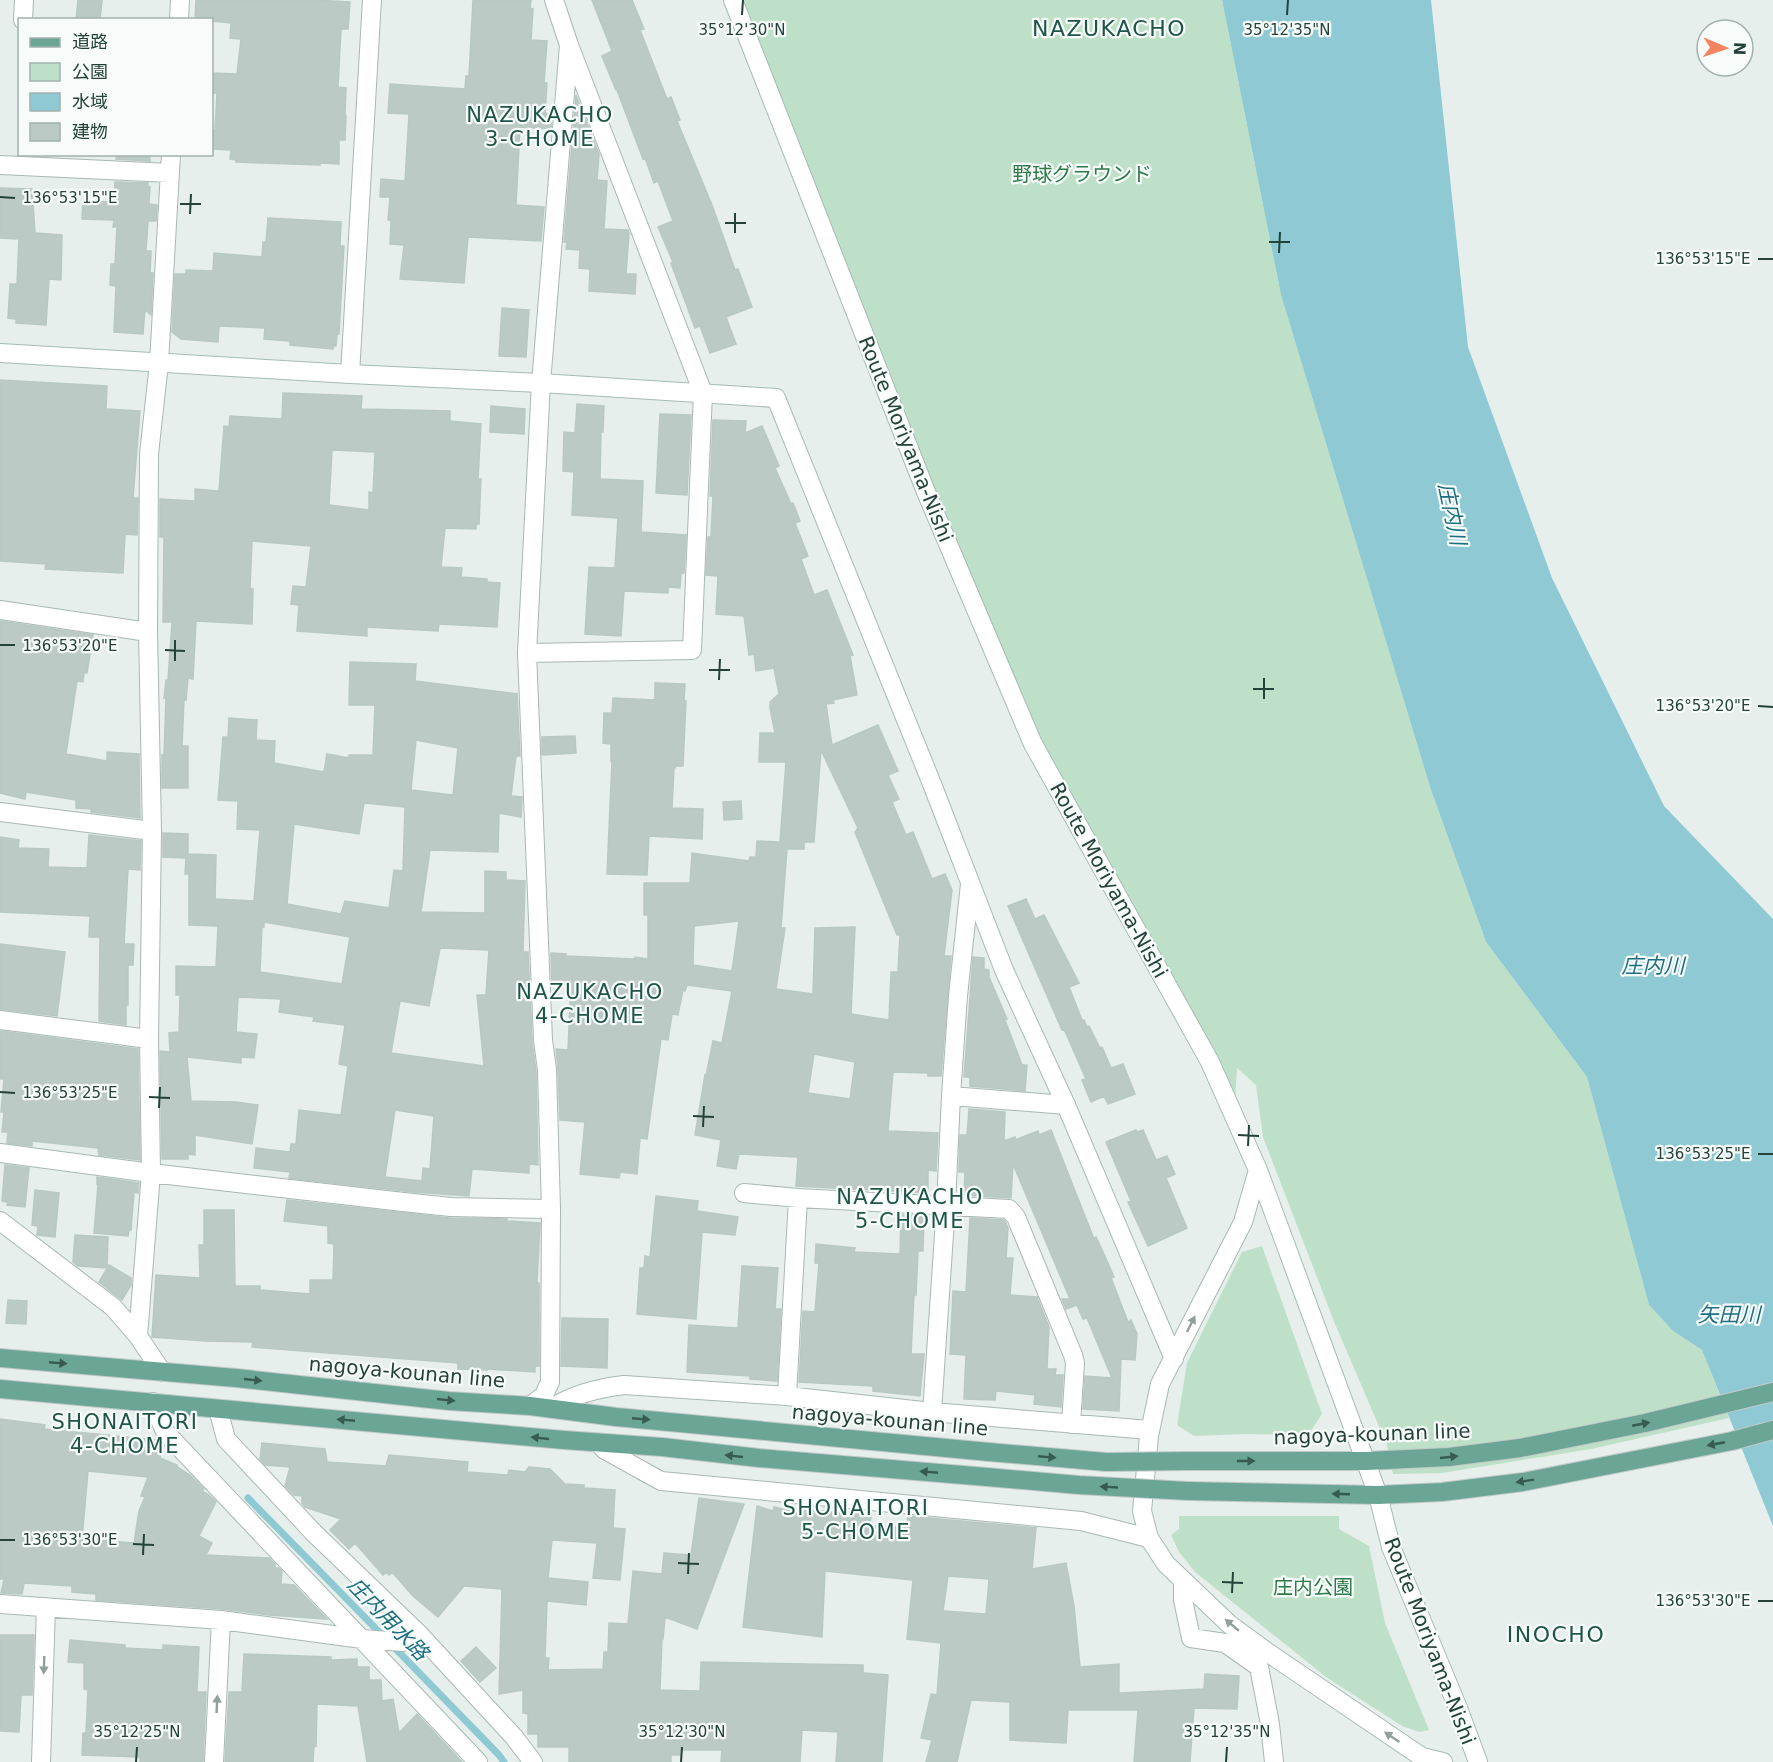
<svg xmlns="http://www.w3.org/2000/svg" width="1773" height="1762" viewBox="0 0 1773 1762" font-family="'DejaVu Sans','Noto Sans JP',sans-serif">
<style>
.green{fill:#bfe0c8}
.water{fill:#8ec9d4}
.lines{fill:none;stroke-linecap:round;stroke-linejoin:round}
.stream{stroke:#8ec9d4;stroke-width:7}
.building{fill:#bbcac4;stroke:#b8c9c2;stroke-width:1.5;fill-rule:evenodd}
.street-casing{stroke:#a8b8b2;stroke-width:20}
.secondary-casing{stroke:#a4bbb3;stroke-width:20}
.primary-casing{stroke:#c2cac8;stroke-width:20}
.street{stroke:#fff;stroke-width:18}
.secondary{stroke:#fff;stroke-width:18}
.primary{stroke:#6aa596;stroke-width:18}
.primary-bridge-casing{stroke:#c2cac8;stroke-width:20;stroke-linecap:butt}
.primary-bridge{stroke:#6aa596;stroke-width:18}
.oneway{fill:#92a09c}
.oneway2{fill:#365b51}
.ticks{fill:none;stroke:#24423a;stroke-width:2}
.labels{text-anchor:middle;stroke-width:4.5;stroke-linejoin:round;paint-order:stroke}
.park-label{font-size:20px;fill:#2d7a4b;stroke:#f7fbf9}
.street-label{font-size:20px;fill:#24423a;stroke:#f7fbf9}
.neighbourhood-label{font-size:21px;letter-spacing:1.5px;fill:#1f5548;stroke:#f7fbf9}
.water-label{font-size:21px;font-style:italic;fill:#1c6f80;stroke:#f7fbf9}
.quarter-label{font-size:22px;letter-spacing:1.5px;fill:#1f5548;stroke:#f7fbf9}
.ticks-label{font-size:15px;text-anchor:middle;fill:#24423a;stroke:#f7fbf9;stroke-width:4.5;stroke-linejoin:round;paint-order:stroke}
</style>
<rect width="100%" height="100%" fill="#e6efeb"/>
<path class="green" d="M733,0H1222L1281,295L1431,790L1486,942L1587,1077L1649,1305L1673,1331L1702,1350L1729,1418L1591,1449L1442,1473L1393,1474L1387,1445L1335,1324L1263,1137L1256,1085L1237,1068L1234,1116L1033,744Z
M1262,1246L1322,1414L1308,1435L1244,1434L1194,1436L1177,1425L1187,1363L1242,1252Z
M1179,1516H1339V1529L1369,1546L1385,1623L1429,1730L1419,1732L1402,1726L1326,1677L1195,1572L1179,1552L1171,1535L1179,1529Z"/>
<path class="water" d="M1222,0H1431L1468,347L1552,578L1664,806L1773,919V1526L1702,1350L1673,1331L1649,1305L1587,1077L1486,942L1431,790L1281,295Z"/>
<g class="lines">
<path class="stream" d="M248,1498L384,1637
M392,1645L499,1755L504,1762"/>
</g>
<path class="building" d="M78,0H102L100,20H76Z
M196,0H313L350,2L348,29H341L338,87L346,88L345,116H346L345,140H339V164L320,163V165L236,162V160L230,159L231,150L212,149V130H215L217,93H212V73L237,74L241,39L230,38L231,23L212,21V20H195Z
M473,0H531L530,8L533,9L531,40L547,41L544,83H547L545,114L552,112L551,129L520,127L516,205L544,207L541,241L468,237L464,283L400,279L404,245L390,244L391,220H388L390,197H380L381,179L405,181L409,114L388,113L390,84L465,89L466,76H469Z
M592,0H632L644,29L640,30L667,99L671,97L680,120L677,121L712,205L735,270L738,269L752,307L726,317L736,344L710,353L700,326L695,328L671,263L673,262L658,227L673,221L658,181L654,183L645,158L643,159L617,90H616L602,56L612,51Z
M576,95L599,154L597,180L607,181L604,229L628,230L629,233L626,274H636L635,294L589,291L590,269L579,268L580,250L566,249L567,242H564Z
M117,154H150V161L116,159Z
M115,182L148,183V187H150L149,204L157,205L156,221H148L146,251H151L150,273H153L151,315L145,310L143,334L114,332L116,286L110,285L111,264H115L117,227H113L114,220L82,219L83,201L114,202Z
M0,188L32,189L35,233L62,235L61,280L49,279L46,325L16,323V319L8,318L10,284H17L19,239L0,238Z
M268,218L341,222L340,246H344L339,334H337L336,346H333V349L290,345V341L264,339L265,328L219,326L218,342L181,339L172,332L175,274H186V270L213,271L214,253L262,257L263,242H266Z
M502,308L529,310L526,357L499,356Z
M0,380L107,386L106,409L140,411L133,498H138L137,535L125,534L123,573L45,569L46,564L0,561Z
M283,393L362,396L361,409L450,411V421L481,424L478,479H481L479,524H476V529L445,528L441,567L462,568L461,577L487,579V582L500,583L497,627L439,624L438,631L367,627V636L297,631L299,605L291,604L293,586L306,587L311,546L252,541L250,588L253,589L252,624L196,621L193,679L188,678L186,700L184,699L182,746H188V788H162V755H164L166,698H164L166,680H168L172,622H163L164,537H160V499L195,501V489L219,491L224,426L229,427L230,416L282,419ZM332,450L375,452L373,493L369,492V510L329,505Z
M577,404L604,406L603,432H601L600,479L643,481L641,532L686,535L684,573H681L680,588L668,587V593L624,591L621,636L585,634L589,567L615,568L618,518L572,515L574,472L563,471L564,432L575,433Z
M491,406L525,409L524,434L490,432Z
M660,414L691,415L687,495L656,493Z
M713,420L746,421L745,433L762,426L779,466L775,468L791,504L793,503L800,521L795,523L808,556L801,559L814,595L827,590L853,655L850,656L857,695L833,700L834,703L826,704L832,745L878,725L898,771L888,775L899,799L892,802L906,835L913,832L932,879L945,874L952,890L944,956H951L941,1076H928V1073L893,1072L888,1131L938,1133L936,1171L928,1170V1193L796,1186L798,1157L739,1154L736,1169L717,1166L721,1140L695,1135L705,1075L706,1076L713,1041L722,1043L732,991L687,985L685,991L683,990L678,1015L672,1014L668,1040L661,1039L647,1139L640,1138L637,1174L620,1172L619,1178L580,1174L585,1122L560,1120L558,1070L556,1049L568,1050L571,985L552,984L551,953L566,954V956L635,959V957L648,959V915H644V883H690L692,853L749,861L750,857H756L757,841L780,842L786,762H759L760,733H775L770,708V702L779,694L774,668L756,671L754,654L749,655L744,616L716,614L718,576L706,575L708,537H711L713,496H710ZM821,750L858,828L855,832L897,935H900L898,972H891L889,1020L851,1014L855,927L815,928L813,994L776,989L785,928H781L787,849H804V842H814ZM739,921L732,971L693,965L694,926ZM814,1054L855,1062L850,1099L808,1093Z
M0,621L93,635L87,673H84L83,682L77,681L66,754L107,761V752L139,754L140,818L91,812V809L76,808V800L26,792L25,799L0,793Z
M350,662L416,664L415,681L517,694L520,756H516L511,796L522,797L521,817L499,813L498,852L430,850L421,912L485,913V871L506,872V880L525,881L523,952H528L532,1041L536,1071L538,1165L529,1164V1173L472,1169L469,1196L413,1192L289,1178L290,1172L254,1168L256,1148L290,1152L291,1144H296L299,1110L341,1115L348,1066L339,1064L345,1025L313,1021L314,1017L279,1012L281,999L238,997L236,1032L257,1034L254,1058L241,1057V1063L187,1057L191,1101L236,1102L258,1105L252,1144L195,1135V1155L188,1154V1159H162L160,1051L170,1052L169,1033L179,1032L180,995H176V966L216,967L218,926L189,925V874H185L186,858L163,857V833L188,834V854L216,855L215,899L254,901L260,830L237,829L238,801L218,800L223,737H228L229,718L257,720L256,740L275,741L274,763L324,772L327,754L348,758L349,755H373L375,705H349ZM416,740L458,748L453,795L411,790ZM364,803L405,807L403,871L394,870L389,908L345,901L341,914L287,904L294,824L359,834ZM264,922L350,937L342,984L260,972L262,927H264ZM440,948L489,950L486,995H477L484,1066L391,1053L400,1001L429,1006ZM395,1110L434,1116L430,1169L423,1168L422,1181L385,1177Z
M655,683L685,684L684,701H686L683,766H676L675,768H674L672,808L703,809L702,839L649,836L647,875L607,874L612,761H611V744L603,743L604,713H612L613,698L655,700Z
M575,736L576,753L542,755V737Z
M741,801L742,819L724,820L723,802Z
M89,835L141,841L140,870L128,869L124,944H134L133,965H128V1005H126V1025L99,1021L100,937H89L90,916L0,912V837L19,840L18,848L49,849L48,867L87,868Z
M1026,899L1035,919L1044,915L1079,983L1069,987L1082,1020H1084L1087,1027L1089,1026L1100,1048L1102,1047L1111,1068L1123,1064L1135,1094L1108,1104L1104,1096L1091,1102L1082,1080L1086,1079L1064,1029L1062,1030L1008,906Z
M0,944L65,952L57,1016L0,1009Z
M973,957L984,958V969L989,970V977L1007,1019L1005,1020L1022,1065H1027L1025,1091L970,1086V1077H964Z
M0,1031L138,1049L140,1160L99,1155L98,1148L32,1141V1146L7,1143L8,1132H2L4,1112H1L4,1079H0Z
M969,1109L1005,1112L1004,1141L1015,1137V1140L1038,1131L1039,1135L1051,1130L1094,1239L1096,1237L1103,1252L1114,1277L1111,1278L1128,1322L1131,1320L1137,1334L1135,1360L1121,1359L1119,1411L1083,1409L1085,1376L1112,1378L1087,1318L1083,1319L1077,1305L1066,1309L1062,1299H1070L1013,1164L1011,1198L964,1195L965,1172H959L960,1135H967Z
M1136,1130L1137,1132L1143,1130L1156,1160L1167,1156L1175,1174L1166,1178L1187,1228L1148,1246L1128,1202L1131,1201L1106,1142Z
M5,1165L29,1168L25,1207L7,1205L8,1202L2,1201Z
M97,1177L139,1183L138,1193L134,1192L131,1230H129L128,1236L94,1233L98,1185L97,1184Z
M35,1190L59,1193L55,1237L37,1235L38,1226L32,1225Z
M656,1196L698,1201L697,1211L738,1217L735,1235L702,1232L696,1319L637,1314L640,1268H644L645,1256L650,1257Z
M287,1200L450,1218L507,1219V1221L540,1223L537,1283H539V1366H535V1372L487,1369V1370L458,1369V1363L252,1347L253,1342L205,1341L152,1337L156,1275L200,1278L199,1245H204V1210H234L235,1286H260V1290L310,1294V1280H333L334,1244L328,1243V1226L284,1221Z
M901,1215L924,1216L923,1251H918L916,1295H914L911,1354H924L920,1396L873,1391V1386L799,1382L803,1311L815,1312L819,1263H815L816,1244L855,1248L854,1252L900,1254Z
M970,1218L1004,1220L1006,1223L1008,1228L1006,1258H1013L1010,1295L1037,1297L1049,1327L1047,1369H1056L1055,1375H1063L1061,1407L1034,1404L1035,1395L996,1391L995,1400L964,1399L966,1355L950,1354L953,1291L966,1292Z
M75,1235L108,1237L107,1268L78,1266L73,1262Z
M109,1265L131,1278V1285L122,1300L99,1282Z
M742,1266L778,1268L775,1309H781L777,1381L750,1379V1376L687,1372L689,1325L738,1328Z
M8,1300L27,1301L26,1324L6,1323Z
M562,1318L608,1319L607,1368L561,1366Z
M0,1419L45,1425L44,1429L157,1440L162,1445L160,1458L177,1465V1467L190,1475L204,1489L202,1491L209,1495L216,1502L199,1536L212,1543L206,1555L269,1558L275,1564V1568H279L282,1571L281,1584L294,1585L327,1619L269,1615L222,1609L96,1600V1594L72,1592V1586L24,1583L22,1594L1,1593L4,1579H0ZM88,1471L148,1477L141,1496L145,1497L139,1511L134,1543L82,1539Z
M262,1443L325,1449L327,1462L386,1466L389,1455L468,1462L467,1472L508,1475L509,1470L525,1472L529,1467L550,1469L565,1484L584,1485V1488L615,1490L613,1528L625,1529L620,1580L593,1578L597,1543L552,1540L548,1578L588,1582L586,1605L547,1601L545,1658H549L548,1670L603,1669L604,1652H608L609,1623L628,1624L633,1571L662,1574L664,1553L691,1555L699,1498L744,1504L697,1629L665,1617L663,1639H662L660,1690L700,1691L701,1662L863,1665V1673L888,1675L882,1762H836L838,1732L802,1730L800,1762H721L722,1750H680V1755H671V1762H569V1747H538V1734H528V1714L523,1713V1690L499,1694L502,1589L464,1586L438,1617L413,1596L392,1572L389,1575L387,1572L383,1575L355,1543L349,1549L330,1530L341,1519L305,1507L302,1503V1496L294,1495L285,1486L290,1467L265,1465L260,1459Z
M757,1506L773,1511L774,1507L799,1513L800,1509L871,1515L870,1526L906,1527L908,1516L1036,1528L1032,1569L1066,1563L1074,1606L1080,1667L1119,1664V1693L1204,1689L1205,1674L1239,1676L1237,1709L1194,1708L1190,1762H1134L1138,1710H1068L1066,1743L1026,1741L1010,1740V1702L971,1700L957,1762H926L932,1740L921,1738L931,1694L937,1695L941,1643L907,1639L913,1580L825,1571L822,1637L743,1627ZM948,1576L989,1579L986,1614L943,1611Z
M0,1635H34L32,1695H21L19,1732L0,1731Z
M70,1640L125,1645V1648L163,1650V1645L199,1647L197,1692H206L203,1762H140V1757L82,1755L83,1733H86L88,1690L84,1689V1663L68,1662Z
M476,1647L496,1668L480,1682L461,1661Z
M244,1654L331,1657V1660L357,1659V1667H369V1680H381L382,1701L393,1699L399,1733L417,1714L462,1762H367L358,1706L317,1704L316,1746L314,1745L313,1762H225L229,1692H242Z"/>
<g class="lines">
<defs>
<path id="street" d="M23,20L24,0
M179,20L180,0
M0,165L170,173
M350,374L372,0
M0,610L148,632
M527,653L692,650L703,393L569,45L554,0
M0,812L152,831
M0,1020L149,1039
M951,1096L1066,1105
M0,1153L151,1173L412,1203L451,1207L551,1209
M744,1193L798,1198L1009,1209L1016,1217L1073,1355L1075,1363L1071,1424
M0,1221L113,1307L138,1336L162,1372
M138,1336L151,1173L149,1039L152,831L148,632L149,454L159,363L171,154
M787,1396L798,1198
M153,1402L165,1432L478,1762
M530,1406L544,1395L550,1382L551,1209L547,1070L543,1040L527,653L541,383L569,45
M552,1408C574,1394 598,1388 624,1385L787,1396L932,1412L946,1205L951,1096L958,996L970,884
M218,1409L226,1439L314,1533L420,1635L514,1737L533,1762
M932,1412L1150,1430
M598,1443L605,1450L661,1481L1081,1521L1149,1538
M1183,1580V1600L1191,1638L1225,1643L1259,1667L1270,1724L1274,1762
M0,1604L221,1620L362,1639L403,1642L420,1635
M41,1762L46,1607
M214,1762L221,1620"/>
<path id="secondary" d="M733,0L926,492L1033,744L1210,1062L1258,1170L1378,1495L1391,1547L1458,1708L1478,1762
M0,353L350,374L541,383L776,398L932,784L1004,970L1066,1105L1174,1359
M1258,1170L1243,1222L1160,1384L1149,1436L1142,1511L1149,1538L1166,1564L1229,1624L1267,1652L1422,1757L1443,1762"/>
<path id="primary" d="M0,1358L236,1378L449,1401L530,1406L616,1417L989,1452
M0,1389L564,1440L662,1447L759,1458L987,1477
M1188,1461H1366L1449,1457L1520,1448L1645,1423L1773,1392
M1188,1491L1378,1495L1442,1492L1523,1482L1732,1441L1773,1430"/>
</defs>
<use href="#street" class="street-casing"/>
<use href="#secondary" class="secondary-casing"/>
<use href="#primary" class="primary-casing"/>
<use href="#street" class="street"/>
<use href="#secondary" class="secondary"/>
<use href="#primary" class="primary"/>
<defs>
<path id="primary-bridge" d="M989,1452L1106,1462L1188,1461
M987,1477L1079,1485L1188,1491"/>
</defs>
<use href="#primary-bridge" class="primary-bridge-casing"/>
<use href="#primary-bridge" class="primary-bridge"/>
</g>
<defs><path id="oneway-solid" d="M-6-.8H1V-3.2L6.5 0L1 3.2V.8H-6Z" transform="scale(1.5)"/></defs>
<g class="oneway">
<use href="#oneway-solid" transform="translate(1191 1324) rotate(-63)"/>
<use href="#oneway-solid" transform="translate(1232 1625) rotate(-140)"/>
<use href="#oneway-solid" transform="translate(44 1665) rotate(92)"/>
<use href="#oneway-solid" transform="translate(217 1704) rotate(-87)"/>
<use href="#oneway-solid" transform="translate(1392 1737) rotate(-146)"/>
</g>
<g class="oneway2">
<use href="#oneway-solid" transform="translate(58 1363) rotate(5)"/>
<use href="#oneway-solid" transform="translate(253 1380) rotate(6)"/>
<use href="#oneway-solid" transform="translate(446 1400) rotate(6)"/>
<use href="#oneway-solid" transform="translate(641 1419) rotate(5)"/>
<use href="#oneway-solid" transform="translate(346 1420) rotate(-175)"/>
<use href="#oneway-solid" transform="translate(1641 1424) rotate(-11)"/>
<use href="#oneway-solid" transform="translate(540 1438) rotate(-174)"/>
<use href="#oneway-solid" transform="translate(1716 1444) rotate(169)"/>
<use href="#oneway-solid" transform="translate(734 1456) rotate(-174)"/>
<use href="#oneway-solid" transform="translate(1047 1457) rotate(5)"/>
<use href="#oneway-solid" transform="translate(1449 1457) rotate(-6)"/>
<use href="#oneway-solid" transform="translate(1246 1461)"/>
<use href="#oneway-solid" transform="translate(929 1472) rotate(-175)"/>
<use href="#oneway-solid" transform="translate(1525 1481) rotate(171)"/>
<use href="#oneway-solid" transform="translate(1109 1487) rotate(-177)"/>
<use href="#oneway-solid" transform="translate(1341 1494) rotate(-178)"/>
</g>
<path class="ticks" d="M742,15L743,0M1287,15L1288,0M0,197L15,198M180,204H201M190,214L191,194M725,223H746M735,233V213M1269,242H1290M1279,253L1280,232M1758,259H1773M0,645H15M165,650L185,651M175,661V640M709,670H730M719,680L720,659M1253,689H1274M1264,699V678M1758,706L1773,707M0,1092L15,1093M149,1097L170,1098M159,1108L160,1087M693,1116L714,1117M703,1127L704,1106M1238,1135L1259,1136M1248,1146L1249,1125M1758,1154H1773M0,1540H15M133,1544L154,1545M143,1555L144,1534M678,1563L699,1564M688,1574L689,1553M1222,1582L1243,1583M1232,1593L1233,1572M1758,1601H1773M136,1762L137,1747M681,1762L682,1747M1226,1762L1227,1747"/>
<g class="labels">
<g class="park-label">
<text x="1082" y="181">野球グラウンド</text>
<text x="1313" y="1594">庄内公園</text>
</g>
<g class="street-label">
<text transform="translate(906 439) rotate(68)" y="7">Route Moriyama-Nishi</text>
<text transform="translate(1109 880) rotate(61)" y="7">Route Moriyama-Nishi</text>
<text transform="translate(407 1372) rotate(5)" y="7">nagoya-kounan line</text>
<text transform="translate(890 1420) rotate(5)" y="7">nagoya-kounan line</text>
<text transform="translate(1372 1434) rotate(-2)" y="7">nagoya-kounan line</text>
<text transform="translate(1430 1641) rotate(69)" y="7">Route Moriyama-Nishi</text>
</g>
<g class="neighbourhood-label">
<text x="540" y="122">NAZUKACHO<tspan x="540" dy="24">3-CHOME</tspan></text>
<text x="590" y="999">NAZUKACHO<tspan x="590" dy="24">4-CHOME</tspan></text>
<text x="910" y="1204">NAZUKACHO<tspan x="910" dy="24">5-CHOME</tspan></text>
<text x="125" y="1429">SHONAITORI<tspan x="125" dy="24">4-CHOME</tspan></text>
<text x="856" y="1515">SHONAITORI<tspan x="856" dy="24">5-CHOME</tspan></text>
</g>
<g class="water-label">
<text transform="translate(1452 514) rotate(78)" y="7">庄内川</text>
<text x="1653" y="973">庄内川</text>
<text x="1729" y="1322">矢田川</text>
<text transform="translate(388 1619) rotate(46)" y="7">庄内用水路</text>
</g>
<g class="quarter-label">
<text x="1109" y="36">NAZUKACHO</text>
<text x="1556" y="1642">INOCHO</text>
</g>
</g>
<g class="ticks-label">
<text x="742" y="35">35°12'30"N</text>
<text x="1287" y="35">35°12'35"N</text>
<text x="70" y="203">136°53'15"E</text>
<text x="1703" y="264">136°53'15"E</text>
<text x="70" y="651">136°53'20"E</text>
<text x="1703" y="711">136°53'20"E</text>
<text x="70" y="1098">136°53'25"E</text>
<text x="1703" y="1159">136°53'25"E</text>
<text x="70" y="1545">136°53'30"E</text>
<text x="1703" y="1606">136°53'30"E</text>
<text x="137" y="1737">35°12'25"N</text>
<text x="682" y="1737">35°12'30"N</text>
<text x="1227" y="1737">35°12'35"N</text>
</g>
<rect x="18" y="18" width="195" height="138" fill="#f7fbf9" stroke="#a3b1ad" stroke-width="1.5"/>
<rect x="30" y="38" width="30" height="9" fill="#6aa596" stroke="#a3b1ad" stroke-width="1.5"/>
<text x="72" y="48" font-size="18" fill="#24423a">道路</text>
<rect x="30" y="63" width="30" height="18" fill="#bfe0c8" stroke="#a3b1ad" stroke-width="1.5"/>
<text x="72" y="78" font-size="18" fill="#24423a">公園</text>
<rect x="30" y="93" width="30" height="18" fill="#8ec9d4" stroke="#a3b1ad" stroke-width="1.5"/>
<text x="72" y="108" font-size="18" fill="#24423a">水域</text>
<rect x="30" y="123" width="30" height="18" fill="#bbcac4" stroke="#a3b1ad" stroke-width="1.5"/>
<text x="72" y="138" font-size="18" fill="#24423a">建物</text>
<g transform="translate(1725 48) rotate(92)"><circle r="28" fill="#f7fbf9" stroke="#a3b1ad" stroke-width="1.5"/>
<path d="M0-4.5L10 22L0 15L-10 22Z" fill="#f4845f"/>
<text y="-9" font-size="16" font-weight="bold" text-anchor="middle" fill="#24423a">N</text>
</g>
</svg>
